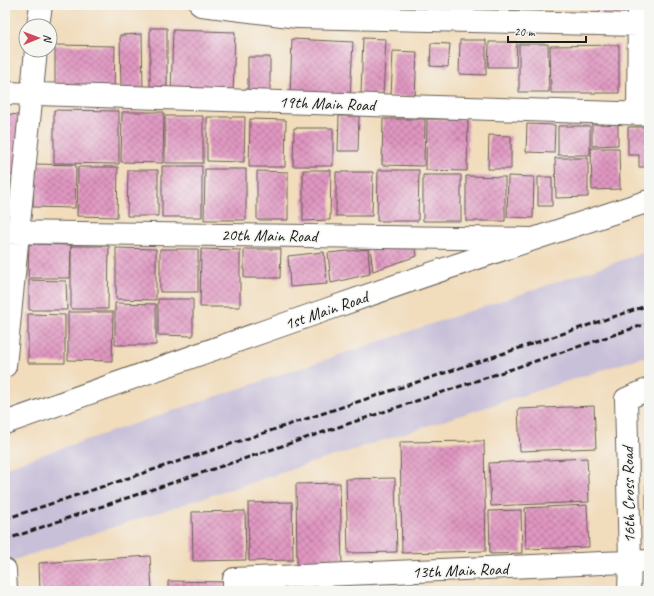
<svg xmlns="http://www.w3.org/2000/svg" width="654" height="596" viewBox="0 0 654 596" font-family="Caveat,sans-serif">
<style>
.railway{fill:#c8bfd8}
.building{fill:url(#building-cross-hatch)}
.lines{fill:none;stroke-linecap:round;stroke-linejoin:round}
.minor-casing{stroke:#675f54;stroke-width:24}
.secondary-casing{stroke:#675f54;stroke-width:24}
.minor{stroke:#fff;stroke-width:22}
.secondary{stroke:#fff;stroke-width:22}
.rail{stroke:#1c1c1c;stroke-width:3;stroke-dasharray:6 3;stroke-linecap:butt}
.labels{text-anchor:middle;stroke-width:3.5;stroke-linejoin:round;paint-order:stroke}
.street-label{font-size:17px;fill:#1c1c1c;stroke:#f6f6f2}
</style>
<defs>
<pattern id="building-cross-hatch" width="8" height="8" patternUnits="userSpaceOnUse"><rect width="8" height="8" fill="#e096c1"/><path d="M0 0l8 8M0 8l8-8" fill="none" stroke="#b57a9c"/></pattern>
</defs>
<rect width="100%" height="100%" fill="#f6f6f2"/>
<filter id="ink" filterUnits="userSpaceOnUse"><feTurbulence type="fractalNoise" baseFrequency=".025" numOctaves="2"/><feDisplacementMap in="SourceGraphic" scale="8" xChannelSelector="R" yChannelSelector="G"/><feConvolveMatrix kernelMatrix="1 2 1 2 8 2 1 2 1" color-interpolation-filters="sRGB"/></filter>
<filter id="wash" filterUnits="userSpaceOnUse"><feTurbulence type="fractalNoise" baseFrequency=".012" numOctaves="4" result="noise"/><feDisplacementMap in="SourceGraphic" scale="16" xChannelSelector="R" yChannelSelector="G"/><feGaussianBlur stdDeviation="0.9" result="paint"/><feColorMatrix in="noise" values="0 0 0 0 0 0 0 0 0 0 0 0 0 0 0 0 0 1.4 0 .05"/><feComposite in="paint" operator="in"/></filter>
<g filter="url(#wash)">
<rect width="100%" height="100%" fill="#f1dcbb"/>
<path class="railway" d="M649,251V355L159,512L5,563V468L41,455Z"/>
<g id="blocks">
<path class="building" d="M465,5H498V7L465,8Z
M600,5H632V16L600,15Z
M150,28H167V92H150Z
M173,30L235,32L233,95L171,93Z
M142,34L143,90L121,91L120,35Z
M363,38L386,39L383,95L361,94Z
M292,39L353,42L350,98L290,96Z
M460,40H486V75L459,74Z
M489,42H517L516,67H488Z
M431,43L450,44L448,67L430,66Z
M519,44H548L549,92H519Z
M55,45L115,46L114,92L55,91Z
M619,45V93H551L550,46Z
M393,51L417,52L415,97L391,96Z
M248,57H270V92H248Z
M54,110L119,111V164L54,163Z
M122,112H164L163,163L121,162Z
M5,114L22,115L20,175H5Z
M165,116H203V163H165Z
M339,116H359L358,151H338Z
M207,117H245L244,162L207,161Z
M250,119L286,120L285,167H249Z
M383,119H425L424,166L382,165Z
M427,119H468L467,171L426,170Z
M527,124L555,125L554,153L526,152Z
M592,124H618V145L592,146Z
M558,126H590V155H558Z
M628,127H649V167H639V155H628Z
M294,128H333V166H293Z
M489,135L511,136V169H488Z
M591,148H619L620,189L592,190Z
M555,158H588V197L556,198Z
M34,164L76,165L75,208L33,207Z
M162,166H202V217H162Z
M78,167H118L117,217L77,216Z
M205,169H246V220H204Z
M128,170H158V216H127Z
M303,170H331L330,220L303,221Z
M378,170H419L418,221H377Z
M257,171L288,172V220H257Z
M336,172H373L372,216H336Z
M423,175H461V221H423Z
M466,176L505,177V221H466Z
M508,176L534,177L533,218L507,217Z
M538,177H552V206H538Z
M5,186H9V214H5Z
M29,244L71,245L70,278H28Z
M71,246H109L108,309H71Z
M116,248L156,249V300L116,299Z
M370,248L416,249L417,256L373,271Z
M160,249H198V292H160Z
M201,249L240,250V307H200Z
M244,249H281L280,278H244Z
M368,249L370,274L331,283L328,253Z
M324,252L327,284L290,287L288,256Z
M29,280L66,281L67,310H29Z
M158,299H193V336L158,335Z
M115,303L156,304V345H115Z
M68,312H113L112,361L68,360Z
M28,314L65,315V363H28Z
M594,406L596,448L520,451L518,409Z
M484,441L486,551L402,553L400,442Z
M587,458L589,502L491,506L489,463Z
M395,478L397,552L348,553L346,479Z
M340,483L342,565L297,566L296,484Z
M646,484H649V530H646Z
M292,502L293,560L249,561L248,503Z
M587,505L589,547L526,549L525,508Z
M521,510L522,553L490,554L489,511Z
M245,511L246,560L193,561L192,512Z
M150,556L152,591H40L39,563Z
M168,581L225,582L224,591H168Z"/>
</g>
</g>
<g filter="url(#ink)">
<use href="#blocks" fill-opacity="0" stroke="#675f54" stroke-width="1"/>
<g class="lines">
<defs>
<path id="minor" d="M201,5L298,17L638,25
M38,26L41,5
M5,93L649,114
M638,114L639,5
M5,232L532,239
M5,366L36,50
M5,570L6,591
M234,591V579L649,561
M629,591L630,562L626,399L649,389"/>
<path id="secondary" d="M5,423C219,347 433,271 649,201"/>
</defs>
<use href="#minor" class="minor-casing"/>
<use href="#secondary" class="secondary-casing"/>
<use href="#minor" class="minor"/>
<use href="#secondary" class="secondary"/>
<path class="rail" d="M5,519L649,305
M5,540L88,511L649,323"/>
</g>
</g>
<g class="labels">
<g class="street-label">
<text transform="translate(327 103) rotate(2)" y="6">19th Main Road</text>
<text transform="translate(269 235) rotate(1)" y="6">20th Main Road</text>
<text transform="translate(326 310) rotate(-19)" y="6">1st Main Road</text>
<text transform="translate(628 495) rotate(-91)" y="6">16th Cross Road</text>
<text transform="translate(460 570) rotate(-2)" y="6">13th Main Road</text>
</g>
</g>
<rect width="654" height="596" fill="none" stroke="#f6f6f2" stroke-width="20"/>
<g transform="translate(38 38) rotate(89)"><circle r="19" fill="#f6f6f2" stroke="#9f9f9c"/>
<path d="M0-3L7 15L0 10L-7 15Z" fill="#d1495b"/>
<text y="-6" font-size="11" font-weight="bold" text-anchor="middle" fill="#1c1c1c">N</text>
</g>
<path d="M508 36v6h78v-6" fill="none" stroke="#1c1c1c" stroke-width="2"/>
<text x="514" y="36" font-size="12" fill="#1c1c1c" stroke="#f6f6f2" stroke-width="3" paint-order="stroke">20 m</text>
</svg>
